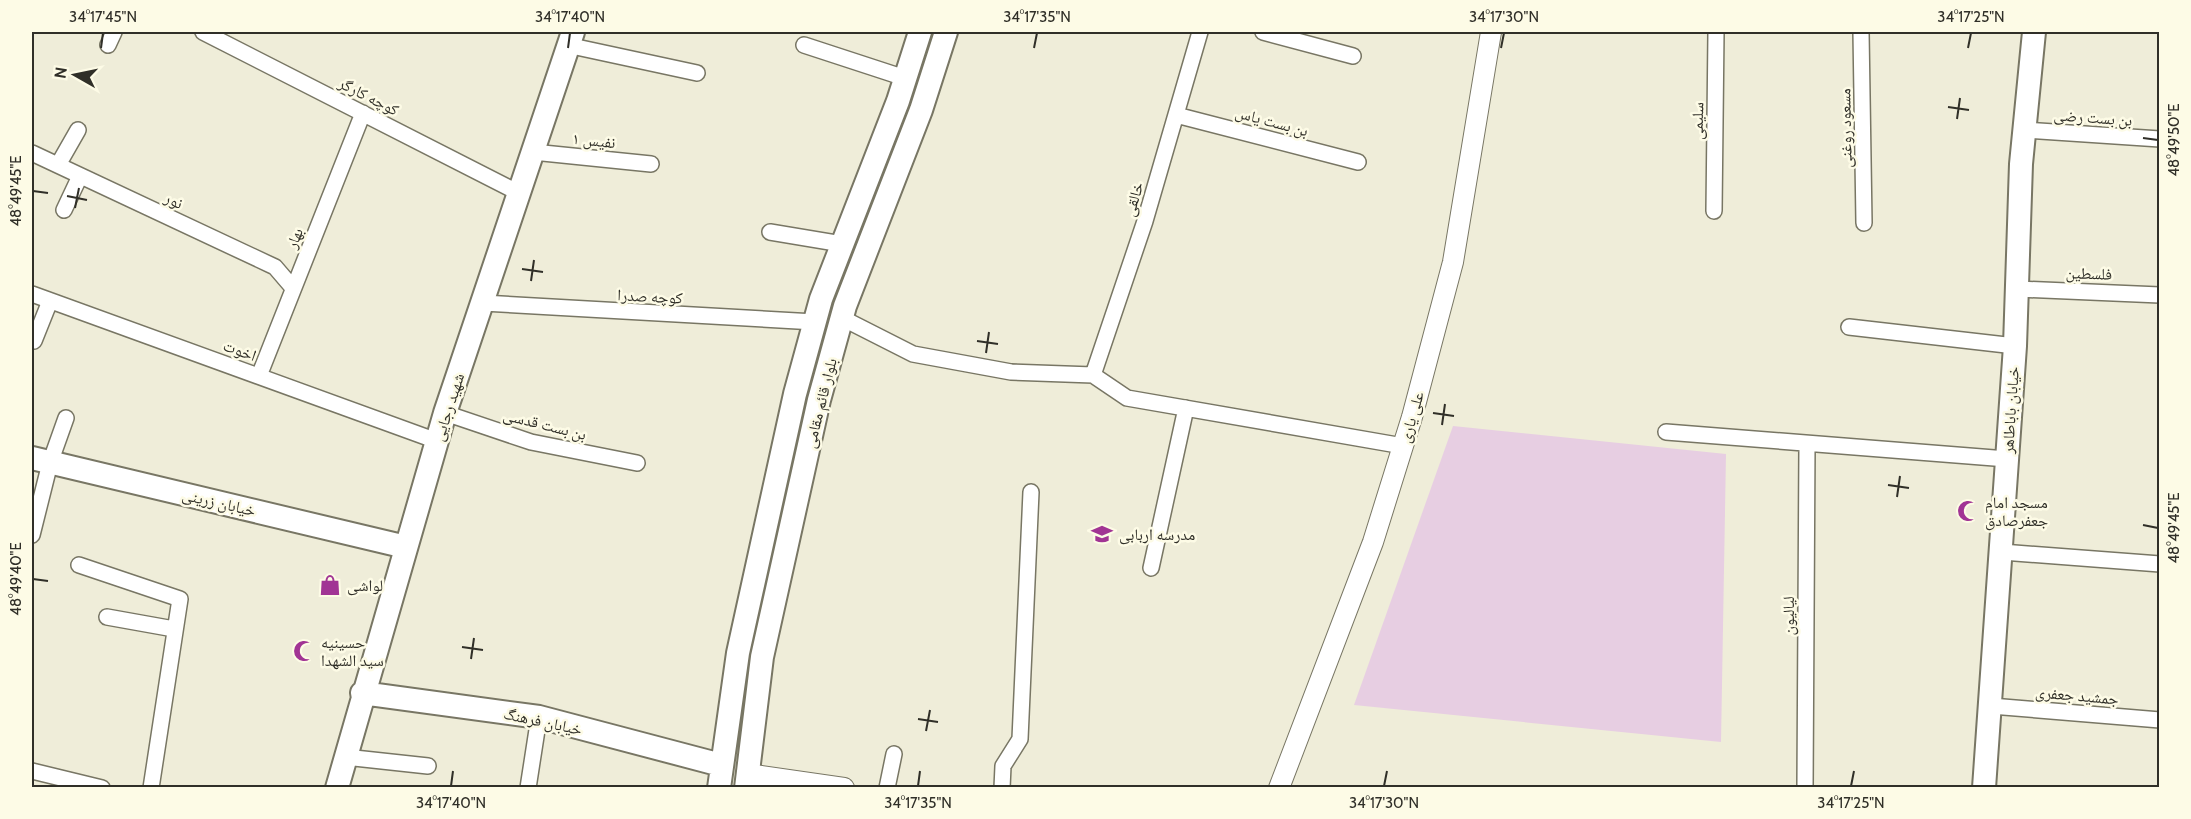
<svg xmlns="http://www.w3.org/2000/svg" width="2191" height="819" viewBox="0 0 2191 819" font-family="Cabin,'Noto Naskh Arabic',sans-serif">
<style>
.green{fill:#e7cee2}
.lines{fill:none;stroke-linecap:round;stroke-linejoin:round}
.minor-casing{stroke:#787664;stroke-width:18}
.tertiary-casing{stroke:#787664;stroke-width:22}
.secondary-casing{stroke:#787664;stroke-width:26}
.minor{stroke:#fff;stroke-width:15}
.tertiary{stroke:#fff;stroke-width:20}
.secondary{stroke:#fff;stroke-width:22}
.ticks{fill:none;stroke:#302f28;stroke-width:2}
.labels{text-anchor:middle;stroke-width:5;stroke-linejoin:round;paint-order:stroke}
.street-label{font-size:16px;fill:#302f28;stroke:#fdfbe6}
.poi-label{font-size:16px;fill:#302f28;stroke:#fdfbe6;text-anchor:start}
.neatline{fill:none;stroke:#302f28;stroke-width:2}
.ticks-label{font-size:15px;text-anchor:middle;fill:#302f28}
</style>
<rect width="100%" height="100%" fill="#efedd9"/>
<path class="green" d="M1453,426L1726,454L1721,742L1354,705Z"/>
<g class="lines">
<defs>
<path id="minor" d="M203,32L519,193
M1263,32L1353,56
M1861,32L1864,223
M108,45L114,32
M567,45L697,73
M804,45L905,78
M1176,115L1358,162
M2024,130L2160,139
M533,152L651,164
M32,153L275,267L293,288
M58,165L78,130
M64,210L80,176
M1714,211L1716,32
M770,232L842,244
M2018,289L2160,295
M32,294L437,441
M483,303L815,322
M842,318L913,354L1011,372L1093,375L1127,398L1403,446
M1849,327L2015,346
M34,341L50,301
M1093,375L1145,221L1200,32
M259,376L363,113
M445,413L531,442L637,463
M1666,432L2007,459
M32,535L50,463L66,418
M2002,552L2160,564
M79,565L180,599L151,788
M1151,568L1186,408
M107,617L174,629
M1991,706L2160,720
M345,757L428,766
M32,771L102,788
M528,788L539,717
M887,788L894,754
M1002,788L1003,766L1020,739L1031,492
M1805,788L1807,444"/>
<path id="tertiary" d="M747,774L844,788
M1279,788L1373,542L1412,417L1453,262L1491,32"/>
<path id="secondary" d="M32,458L406,547
M362,693L539,717L721,765
M337,788L445,413L573,32
M719,788L738,653L795,394L821,299L898,101L920,32
M746,788L762,657L819,400L845,306L921,110L946,32
M1984,788L2015,346L2021,164L2034,32"/>
</defs>
<use href="#minor" class="minor-casing"/>
<use href="#tertiary" class="tertiary-casing"/>
<use href="#secondary" class="secondary-casing"/>
<use href="#minor" class="minor"/>
<use href="#tertiary" class="tertiary"/>
<use href="#secondary" class="secondary"/>
</g>
<path class="ticks" d="M101,48L103,33M568,48L570,33M1034,48L1037,33M1501,48L1504,33M1968,48L1971,33M1948,107L1969,110M1957,119L1960,98M2143,138L2158,140M33,191L48,193M67,196L87,200M75,208L79,188M522,269L543,272M531,281L534,260M977,341L998,344M986,353L989,332M1433,413L1454,416M1442,425L1445,404M1888,485L1909,488M1897,497L1900,476M2143,525L2158,528M33,579L48,581M462,647L483,650M471,659L474,638M918,719L938,722M926,731L930,710M451,786L453,771M918,786L920,771M1384,786L1387,771M1851,786L1854,771"/>
<defs>
<symbol id="mosque-bare" viewBox="-9 -9 18 18"><path d="M3.5-4.9A6 6 0 1 0 3.5 4.9A5 5 0 1 1 3.5-4.9Z" fill="#a13494" stroke="#fdfbe6" stroke-width="2.5" paint-order="stroke"/></symbol>
<symbol id="school-bare" viewBox="-9 -9 18 18"><path d="M0-5L7-2L0 1L-7-2ZM-4 1L0 2.5L4 1V4Q0 6-4 4Z" fill="#a13494" stroke="#fdfbe6" stroke-width="2.5" paint-order="stroke"/></symbol>
<symbol id="shop-bare" viewBox="-9 -9 18 18"><path d="M-5-2.5h2.3a2.7 3.5 0 0 1 5.4 0H5L5.5 6h-11ZM-1.5-2.5h3a1.5 2.3 0 0 0-3 0Z" fill="#a13494" stroke="#fdfbe6" stroke-width="2.5" paint-order="stroke"/></symbol>
</defs>
<g fill-rule="evenodd">
<use href="#mosque-bare" x="1953" y="496" width="30" height="30"/>
<use href="#school-bare" x="1087" y="519" width="30" height="30"/>
<use href="#shop-bare" x="315" y="570" width="30" height="30"/>
<use href="#mosque-bare" x="289" y="636" width="30" height="30"/>
</g>
<g class="labels">
<g class="street-label">
<text transform="translate(369 96) rotate(27)" y="6">کوچه کارگر</text>
<text transform="translate(2093 117) rotate(4)" y="6">بن بست رضی</text>
<text transform="translate(1272 121) rotate(15)" y="6">بن بست یاس</text>
<text transform="translate(1697 121) rotate(-89)" y="6">سلیمی</text>
<text transform="translate(1845 128) rotate(-91)" y="6">مسعود روغنی</text>
<text transform="translate(594 140) rotate(6)" y="6">نفیس ‍۱</text>
<text transform="translate(1133 199) rotate(-73)" y="6">خالقی</text>
<text transform="translate(174 200) rotate(25)" y="6">نور</text>
<text transform="translate(294 238) rotate(-68)" y="6">بهار</text>
<text transform="translate(2089 273) rotate(2)" y="6">فلسطین</text>
<text transform="translate(650 296) rotate(3)" y="6">کوچه صدرا</text>
<text transform="translate(240 350) rotate(20)" y="6">اخوت</text>
<text transform="translate(820 403) rotate(-76)" y="6">بلوار قائم مقامی</text>
<text transform="translate(448 407) rotate(-72)" y="6">شهید رجایی</text>
<text transform="translate(2010 410) rotate(-86)" y="6">خیابان باباطاهر</text>
<text transform="translate(1411 417) rotate(-74)" y="6">علی یاری</text>
<text transform="translate(545 424) rotate(14)" y="6">بن بست قدسی</text>
<text transform="translate(219 502) rotate(13)" y="6">خیابان زرینی</text>
<text transform="translate(1788 616) rotate(-90)" y="6">لیالیون</text>
<text transform="translate(2077 695) rotate(5)" y="6">جمشید جعفری</text>
<text transform="translate(543 721) rotate(12)" y="6">خیابان فرهنگ</text>
</g>
<g class="poi-label">
<text x="1985" y="508">مسجد امام<tspan x="1985" dy="18">جعفرصادق</tspan></text>
<text x="1119" y="540">مدرسه اربابی</text>
<text x="347" y="591">لواشی</text>
<text x="321" y="648">حسینیه<tspan x="321" dy="18">سید الشهدا</tspan></text>
</g>
</g>
<rect width="2191" height="819" fill="none" stroke="#fdfbe6" stroke-width="66"/>
<g transform="translate(75 75) rotate(279)" stroke="#fdfbe6" stroke-width="4.5" paint-order="stroke">
<path d="M0-4.5L10 22L0 15L-10 22Z" fill="#302f28"/>
<text y="-9" font-size="16" font-weight="bold" text-anchor="middle" fill="#302f28">N</text>
</g>
<rect x="33" y="33" width="2125" height="753" class="neatline"/>
<g class="ticks-label">
<text x="103" y="22">34°17'45"N</text>
<text x="570" y="22">34°17'40"N</text>
<text x="1037" y="22">34°17'35"N</text>
<text x="1504" y="22">34°17'30"N</text>
<text x="1971" y="22">34°17'25"N</text>
<text transform="translate(2174 140) rotate(-90)" y="5">48°49'50"E</text>
<text transform="translate(16 191) rotate(-90)" y="5">48°49'45"E</text>
<text transform="translate(2174 528) rotate(-90)" y="5">48°49'45"E</text>
<text transform="translate(16 579) rotate(-90)" y="5">48°49'40"E</text>
<text x="451" y="808">34°17'40"N</text>
<text x="918" y="808">34°17'35"N</text>
<text x="1384" y="808">34°17'30"N</text>
<text x="1851" y="808">34°17'25"N</text>
</g>
</svg>
